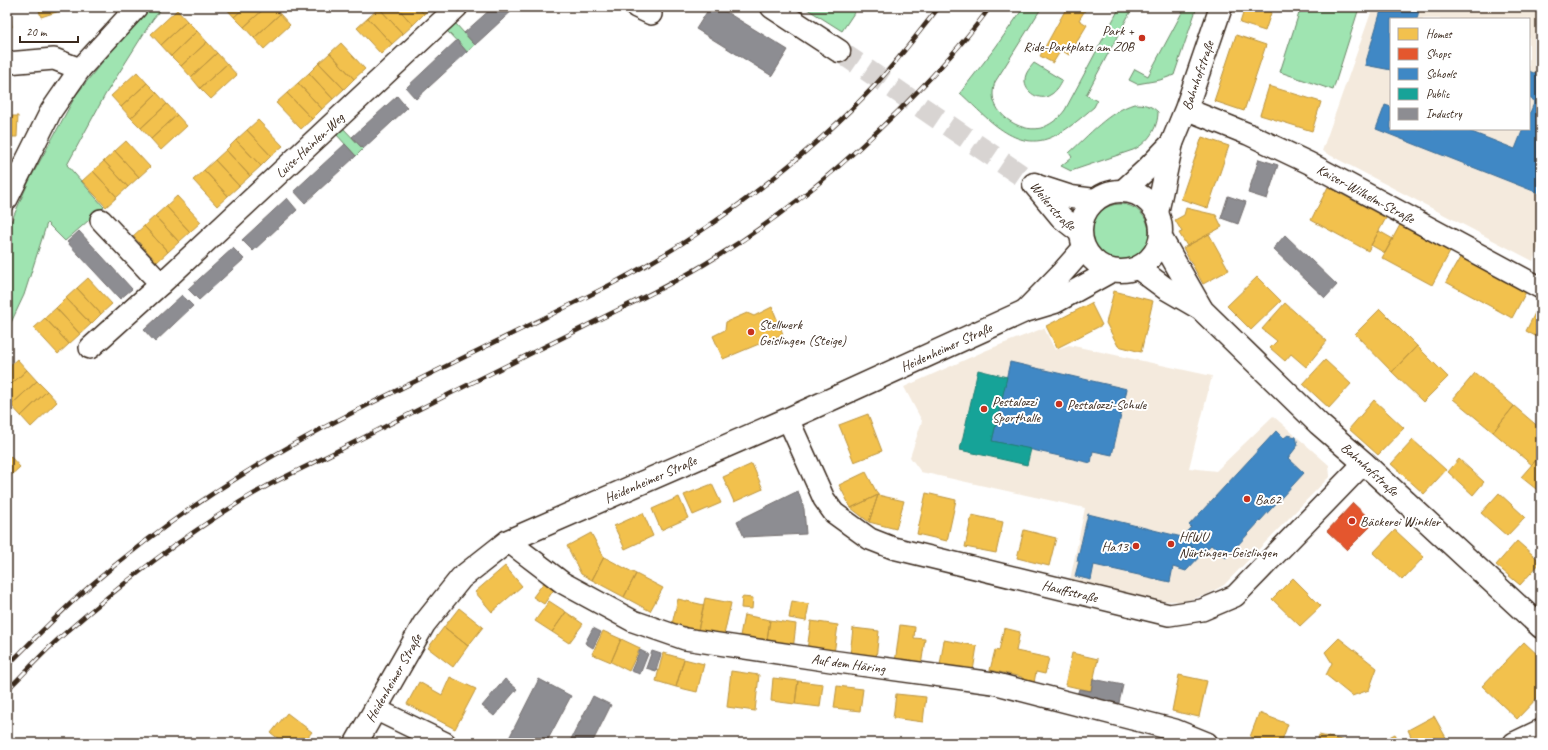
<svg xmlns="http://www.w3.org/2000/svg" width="1548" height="750" viewBox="0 0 1548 750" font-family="Caveat,sans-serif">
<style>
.built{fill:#f4eadd;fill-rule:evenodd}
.green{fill:#9fe4b1;stroke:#6d8768}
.homes{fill:#f2c14e;stroke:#bb9440}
.shops{fill:#e4572e;stroke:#b14a29}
.schools{fill:#3f88c5;stroke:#3e6c93}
.public{fill:#17a398;stroke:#227f73}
.industry{fill:#8d8d92;stroke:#746f6f}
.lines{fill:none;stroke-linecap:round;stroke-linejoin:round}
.tertiary-tunnel{stroke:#d8d4d2;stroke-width:22;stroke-dasharray:22 11;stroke-linecap:butt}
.minor-casing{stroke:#3b2a1e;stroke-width:24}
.tertiary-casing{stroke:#3b2a1e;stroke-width:25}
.minor{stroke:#fff;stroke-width:21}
.tertiary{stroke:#fff;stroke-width:22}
.rail-casing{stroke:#3b2a1e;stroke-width:4.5}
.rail{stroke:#fff;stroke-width:3;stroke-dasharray:9;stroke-linecap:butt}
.poi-dot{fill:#c8321e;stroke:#fff;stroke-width:1.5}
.labels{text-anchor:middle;stroke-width:4;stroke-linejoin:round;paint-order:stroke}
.poi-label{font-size:14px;fill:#3b2a1e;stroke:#fff;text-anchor:start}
.street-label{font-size:14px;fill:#3b2a1e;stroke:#fff}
</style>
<rect width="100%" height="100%" fill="#fff"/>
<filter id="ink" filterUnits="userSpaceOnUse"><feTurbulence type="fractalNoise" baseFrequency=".025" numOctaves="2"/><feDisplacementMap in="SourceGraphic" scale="8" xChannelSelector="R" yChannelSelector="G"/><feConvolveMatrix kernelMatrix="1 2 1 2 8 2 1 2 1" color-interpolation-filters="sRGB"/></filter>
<g filter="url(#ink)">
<path class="built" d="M1373,7H1541V242L1533,261L1322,151ZM1391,19H1529V129H1391Z
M1044,328L1055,350L1069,345L1212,376L1189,468L1216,471L1273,416L1329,465L1330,476L1224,585L1206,595L1184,601H1160L1070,580L1085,508L921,472L910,457L922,421L904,387L987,350Z"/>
<path class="green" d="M151,7H163L153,19L105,95L67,165L104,207L65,241L47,223L24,295L7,331V231L29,181L76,95L129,28Z
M804,7H858L842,31Z
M1024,7H1042L995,82C994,85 993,90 993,94C993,116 1024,135 1044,127C1053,123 1059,118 1065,110L1120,7H1133L1086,95L1097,101L1094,107C1082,117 1069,129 1054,136C1016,155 986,116 960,93L995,48Z
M1185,7H1197L1174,75L1160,80L1137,84L1129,80L1135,69L1148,76Z
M1301,7L1359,8L1333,90L1280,72Z
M455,23L475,45L467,52L447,31Z
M1034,63L1062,80C1059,86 1056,92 1050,95C1040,102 1024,92 1025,80C1025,73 1030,68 1034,63Z
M1134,104C1144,104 1151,105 1158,112C1158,128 1148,143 1133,150L1071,171L1061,166L1072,157L1069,153C1089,135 1108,112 1134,104Z
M343,128L363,149L356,156L336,134Z
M1091 233a29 29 0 1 1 58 0a29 29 0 1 1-58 0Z"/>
<path class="homes" d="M7,7H9L12,27L7,28Z
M38,7H72L41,17Z
M225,7H245L234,17Z
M245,7H266L244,27L234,17Z
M266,7H274L280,14L254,38L244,27Z
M380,7H397L413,25L403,34L379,8Z
M397,7H417L424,14L413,25Z
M417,7H432L424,14Z
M1067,7H1087L1079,20L1087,25L1069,55L1061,50L1053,63L1040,56Z
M1245,7H1273L1265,31L1240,23Z
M379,8L403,34L392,44L368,18Z
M177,10L187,21L161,45L151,34Z
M280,14L290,25L264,49L254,38Z
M368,18L392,44L381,54L357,28Z
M187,21L197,31L171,56L161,45Z
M197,31L207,42L181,66L171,56Z
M1236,35L1266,45L1244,111L1214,101Z
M207,42L217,53L191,77L181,66Z
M341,43L365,69L354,79L330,53Z
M217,53L227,64L200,88L191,77Z
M330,53L354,79L344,89L319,63Z
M319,63L344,89L333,99L309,73Z
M227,64L237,75L211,99L200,88Z
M137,72L147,83L121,107L111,96Z
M309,73L333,99L322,109L298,83Z
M147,83L157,93L131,118L121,107Z
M298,83L322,109L312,119L287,93Z
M1269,86L1321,102L1312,131L1260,115Z
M157,93L167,104L141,128L131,118Z
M287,93L312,119L301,129L276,103Z
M167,104L177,115L151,139L141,128Z
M177,115L187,126L161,150L151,139Z
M7,116H18L17,137H7Z
M258,120L283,146L271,156L247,130Z
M247,130L271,156L261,166L236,140Z
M1202,137L1229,146L1208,208L1181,199Z
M236,140L261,166L250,176L226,150Z
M126,141L150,167L139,177L115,151Z
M226,150L250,176L239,186L215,160Z
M115,151L139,177L128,187L104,161Z
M215,160L239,186L228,196L204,170Z
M104,161L128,187L117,197L93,171Z
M204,170L228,196L217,206L193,180Z
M93,171L117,197L106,207L82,181Z
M1328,187L1386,218L1368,251L1311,220Z
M177,196L201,222L190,232L166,206Z
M166,206L190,232L179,242L155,216Z
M1186,208L1216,215L1222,227L1187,246L1179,233L1182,232L1175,220L1184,215Z
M155,216L179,242L168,252L144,226Z
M1400,225L1450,252L1432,285L1382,258Z
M144,226L168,252L157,262L133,236Z
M1379,231L1393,239L1385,253L1371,245Z
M1209,234L1229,270L1203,284L1183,248Z
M1461,256L1526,292L1512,318L1446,282Z
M1257,277L1281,301L1251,330L1227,306Z
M88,278L112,304L101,314L77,288Z
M77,288L101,314L91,324L66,298Z
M1114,291L1153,301L1141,352L1118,346L1106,323Z
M66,298L91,324L80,334L56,308Z
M1541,301V339L1526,331Z
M1091,303L1102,325L1057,348L1046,326Z
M1285,303L1327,341L1306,367L1291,354L1285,361L1270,348L1277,341L1262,329Z
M772,307L783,334L723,359L713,336L725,330L726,322L747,313L754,316Z
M56,308L80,334L69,344L45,318Z
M1380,309L1417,346L1392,372L1355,334Z
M45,318L69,344L58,354L34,328Z
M1417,346L1448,377L1423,402L1392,372Z
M17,359L27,370L7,388V368Z
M1325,360L1351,384L1329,408L1303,384Z
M27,370L37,381L11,405L7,401V388Z
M1475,373L1514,406L1493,432L1453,399Z
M37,381L47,391L21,416L11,405Z
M47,391L57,402L31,427L21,416Z
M1374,400L1404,428L1378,455L1349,429Z
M1514,406L1541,429V454L1532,465L1493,432Z
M868,414L882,451L854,462L839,425Z
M1413,440L1446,470L1424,494L1391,464Z
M1541,454V493L1521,477Z
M10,456L20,467L7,479V459Z
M1459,459L1484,482L1473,495L1448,472Z
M752,464L763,489L734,502L723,477Z
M866,472L878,495L851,508L839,485Z
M712,484L721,503L693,515L684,495Z
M926,493L956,500L947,541L917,534Z
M1499,493L1525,517L1507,536L1481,513Z
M878,495L904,501L896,529L869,522Z
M878,495L869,522L851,508Z
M679,497L688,518L661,530L652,509Z
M643,513L653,536L625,549L614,526Z
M972,515L1003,522L996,553L965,547Z
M1024,530L1056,538L1049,566L1017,558Z
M1395,530L1424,557L1402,580L1373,553Z
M591,533L604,557L592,580L581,574L567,546Z
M1517,541L1541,562L1520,585L1496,565Z
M604,557L636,574L624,597L592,580Z
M505,566L522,586L492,612L475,592Z
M636,574L663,588L650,611L624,597Z
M1293,578L1321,606L1300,626L1272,599Z
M545,581L555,588L544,604L533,597Z
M742,597L753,598L752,609L741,608Z
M705,598L731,603L724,635L698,630Z
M678,599L704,605L698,630L672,624Z
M549,601L566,612L552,632L535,621Z
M792,601L809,604L806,621L789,618Z
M459,608L483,627L468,646L444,627Z
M566,612L583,624L569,643L552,632Z
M744,615L770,620L766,646L739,641Z
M770,620L796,624L793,650L766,646Z
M811,621L838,625L834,654L807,650Z
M900,625L915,627L914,638L925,639L921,666L895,663Z
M444,627L468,646L453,667L428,648Z
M853,628L879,631L876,659L850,655Z
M1004,628L1020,632L1016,651L1049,658L1045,674L1036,672L1034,683L1021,680L1022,677L990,670L995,650L999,651Z
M603,631L621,639L611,662L592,654Z
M1339,638L1377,668L1369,690L1352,696L1326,675L1332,663L1325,652Z
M621,639L640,648L629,671L611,662Z
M944,640L977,646L973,671L940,665Z
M1524,642L1541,658V694L1517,719L1482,686Z
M663,653L684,659L676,687L656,681Z
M1072,653L1098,659L1091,691L1065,685Z
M684,659L704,664L697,692L676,687Z
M731,671L759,675L755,711L727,707Z
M1179,675L1207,681L1199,717L1172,711Z
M450,677L476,689L455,729L407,704L419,682L442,695Z
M773,678L798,681L795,704L771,701Z
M798,681L823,684L820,707L795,704Z
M837,686L863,689L860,711L834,708Z
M896,694L926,697L923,722L893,718Z
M287,713L312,732L303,743H284L271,733Z
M1259,713L1288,724L1281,743H1265L1250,737Z
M1434,716L1449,743H1414L1408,730Z
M1395,734L1400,743H1378Z
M1319,735L1355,743H1317Z"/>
<path class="shops" d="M1353,503L1374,523L1347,550L1327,531Z"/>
<path class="schools" d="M1382,7H1426L1425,11L1419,10L1417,19H1391V70L1365,65Z
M1529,71L1541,76V155L1538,163L1541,164V194L1376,129L1385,105L1391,107V129H1464L1515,149L1523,129H1529V115L1535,101L1529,98Z
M1010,362L1127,389L1112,455L1093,451L1091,463L992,441Z
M1276,431L1284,438L1288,435L1296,437L1298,445L1288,458L1304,473L1226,558L1211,545L1201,555L1182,537L1191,527L1189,525Z
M1088,514L1182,537L1201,555L1186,571L1173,567L1170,582L1094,565L1091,580L1075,576L1079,561H1077Z"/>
<path class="public" d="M978,370L1007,377L992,441L1031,449L1027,465L960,450Z"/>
<path class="industry" d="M493,7H516L475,45L464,33Z
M710,7H718L788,50L772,76L696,29Z
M457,40L467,52L416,99L406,88Z
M397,96L407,108L363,149L352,137Z
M345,144L356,156L305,203L294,191Z
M1259,159L1278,165L1267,199L1248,193Z
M1228,196L1246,202L1238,224L1221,218Z
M287,198L297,210L253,251L242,240Z
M79,231L132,289L120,299L67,242Z
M1285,235L1337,285L1325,298L1273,249Z
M233,248L244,259L199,300L188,289Z
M182,295L193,306L155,342L144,330Z
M798,491L804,509L806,534L744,537L737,521Z
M593,628L601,632L593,648L585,643Z
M640,650L648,654L640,674L631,671Z
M652,651L661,654L656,671L646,668Z
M505,679L517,689L494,716L482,706Z
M539,679L571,696L546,743H510L507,742Z
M1093,679L1123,685L1119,703L1077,695L1079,689L1091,691Z
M593,696L611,705L592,743H569Z"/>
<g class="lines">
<path class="tertiary-tunnel" d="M839,51L1034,184"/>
<defs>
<g id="minor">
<path d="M636,7L651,14"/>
<path d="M7,63L54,59L80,69"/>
<path id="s1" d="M1186,109L1248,134L1309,163L1541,288"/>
<path d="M7,199L51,111L80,69L137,7"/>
<path d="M101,220L161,284"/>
<path id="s2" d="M90,348L161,284L457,7"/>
<path id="s3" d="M788,419L824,499L834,513L870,539L893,548L1169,615L1202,610L1235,596L1364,463"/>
<path id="s4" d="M508,541L563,583L633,621L685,639L831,661L993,683L1175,730L1207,743"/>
<path d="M375,709L445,743"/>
<path d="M1514,743L1541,730"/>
</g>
<g id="tertiary">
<path d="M772,7L839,51"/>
<path id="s5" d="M1034,184L1062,218L1080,232"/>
<path d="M1037,186L1071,197L1095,200"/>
<circle cx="1121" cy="231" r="40"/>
<path d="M1123,191L1147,169L1172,143"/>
<path id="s6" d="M1157,213L1172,143L1186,109L1221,7"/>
<path d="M1161,238L1201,308"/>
<path id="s7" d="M1138,268L1165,288L1201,309L1319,424L1364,463L1541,627"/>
<path d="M1026,310L1061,274L1084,248"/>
<path id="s8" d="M356,743L424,624L461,578L508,541L788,419L1025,311L1055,302L1111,271"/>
</g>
</defs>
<use href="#minor" class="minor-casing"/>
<use href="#tertiary" class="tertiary-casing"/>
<use href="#minor" class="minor"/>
<use href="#tertiary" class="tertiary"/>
<defs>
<path id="rail" d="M7,666C34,639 61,611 90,586C168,519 254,463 346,416C409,384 473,353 538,321C591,295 646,268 695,235C761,191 823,141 877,83C899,59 919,32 939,7
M7,690C26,672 43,652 63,635C127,579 195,526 269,485C294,472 320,460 345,447C424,406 504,367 584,327C627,305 672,285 713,259C789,213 857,154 919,90C944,64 969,36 990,7"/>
</defs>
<use href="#rail" class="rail-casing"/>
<use href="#rail" class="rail"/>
</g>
</g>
<g class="poi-dot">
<circle cx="1142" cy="38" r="4"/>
<circle cx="751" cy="332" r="4"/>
<circle cx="1059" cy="404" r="4"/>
<circle cx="984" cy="409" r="4"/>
<circle cx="1247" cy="499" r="4"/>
<circle cx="1352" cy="521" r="4"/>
<circle cx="1171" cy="544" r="4"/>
<circle cx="1136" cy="546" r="4"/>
</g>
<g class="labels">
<g class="poi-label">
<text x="1134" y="35" text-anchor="end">Park +<tspan x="1134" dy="16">Ride-Parkplatz am ZOB</tspan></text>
<text x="759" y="329">Stellwerk<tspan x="759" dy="16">Geislingen (Steige)</tspan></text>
<text x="992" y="406">Pestalozzi<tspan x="992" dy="16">Sporthalle</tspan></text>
<text x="1067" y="409">Pestalozzi-Schule</text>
<text x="1255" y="504">Ba62</text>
<text x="1360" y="526">Bäckerei Winkler</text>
<text x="1179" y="541">HfWU<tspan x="1179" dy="16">Nürtingen-Geislingen</tspan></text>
<text x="1128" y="551" text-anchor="end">Ha13</text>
</g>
<g class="street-label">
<text dy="5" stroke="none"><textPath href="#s6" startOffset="144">Bahnhofstraße</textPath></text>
<text dy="5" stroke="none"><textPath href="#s2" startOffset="299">Luise-Hainlen-Weg</textPath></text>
<text dy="5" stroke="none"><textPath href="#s1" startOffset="199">Kaiser-Wilhelm-Straße</textPath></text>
<text dy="5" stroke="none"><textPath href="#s5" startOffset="29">Weilerstraße</textPath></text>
<text dy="5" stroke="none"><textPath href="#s8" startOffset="735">Heidenheimer Straße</textPath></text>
<text dy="5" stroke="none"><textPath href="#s7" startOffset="308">Bahnhofstraße</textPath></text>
<text dy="5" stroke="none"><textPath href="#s8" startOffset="411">Heidenheimer Straße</textPath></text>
<text dy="5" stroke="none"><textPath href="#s3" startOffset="356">Hauffstraße</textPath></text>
<text dy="5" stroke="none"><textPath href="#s4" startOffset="369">Auf dem Häring</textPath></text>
<text dy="5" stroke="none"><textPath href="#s8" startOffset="75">Heidenheimer Straße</textPath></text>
</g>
</g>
<rect width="1548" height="750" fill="none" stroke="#fff" stroke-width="24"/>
<rect x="12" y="12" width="1524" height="726" fill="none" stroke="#3b2a1e" stroke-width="1.5" filter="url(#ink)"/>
<rect x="1390" y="18" width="140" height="112" fill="#ffffff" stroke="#b1aaa5"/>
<rect x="1398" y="28" width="20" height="12" fill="#f2c14e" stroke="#b1aaa5"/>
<text x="1426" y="38" font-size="12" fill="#3b2a1e">Homes</text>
<rect x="1398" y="48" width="20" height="12" fill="#e4572e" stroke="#b1aaa5"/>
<text x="1426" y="58" font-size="12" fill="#3b2a1e">Shops</text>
<rect x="1398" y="68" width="20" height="12" fill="#3f88c5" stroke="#b1aaa5"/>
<text x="1426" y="78" font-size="12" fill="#3b2a1e">Schools</text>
<rect x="1398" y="88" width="20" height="12" fill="#17a398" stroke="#b1aaa5"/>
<text x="1426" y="98" font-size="12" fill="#3b2a1e">Public</text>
<rect x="1398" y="108" width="20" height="12" fill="#8d8d92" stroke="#b1aaa5"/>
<text x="1426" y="118" font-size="12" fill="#3b2a1e">Industry</text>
<path d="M20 36v6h58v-6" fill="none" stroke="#3b2a1e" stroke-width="2"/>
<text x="26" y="36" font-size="12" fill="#3b2a1e" stroke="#ffffff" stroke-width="3" paint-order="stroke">20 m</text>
</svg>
